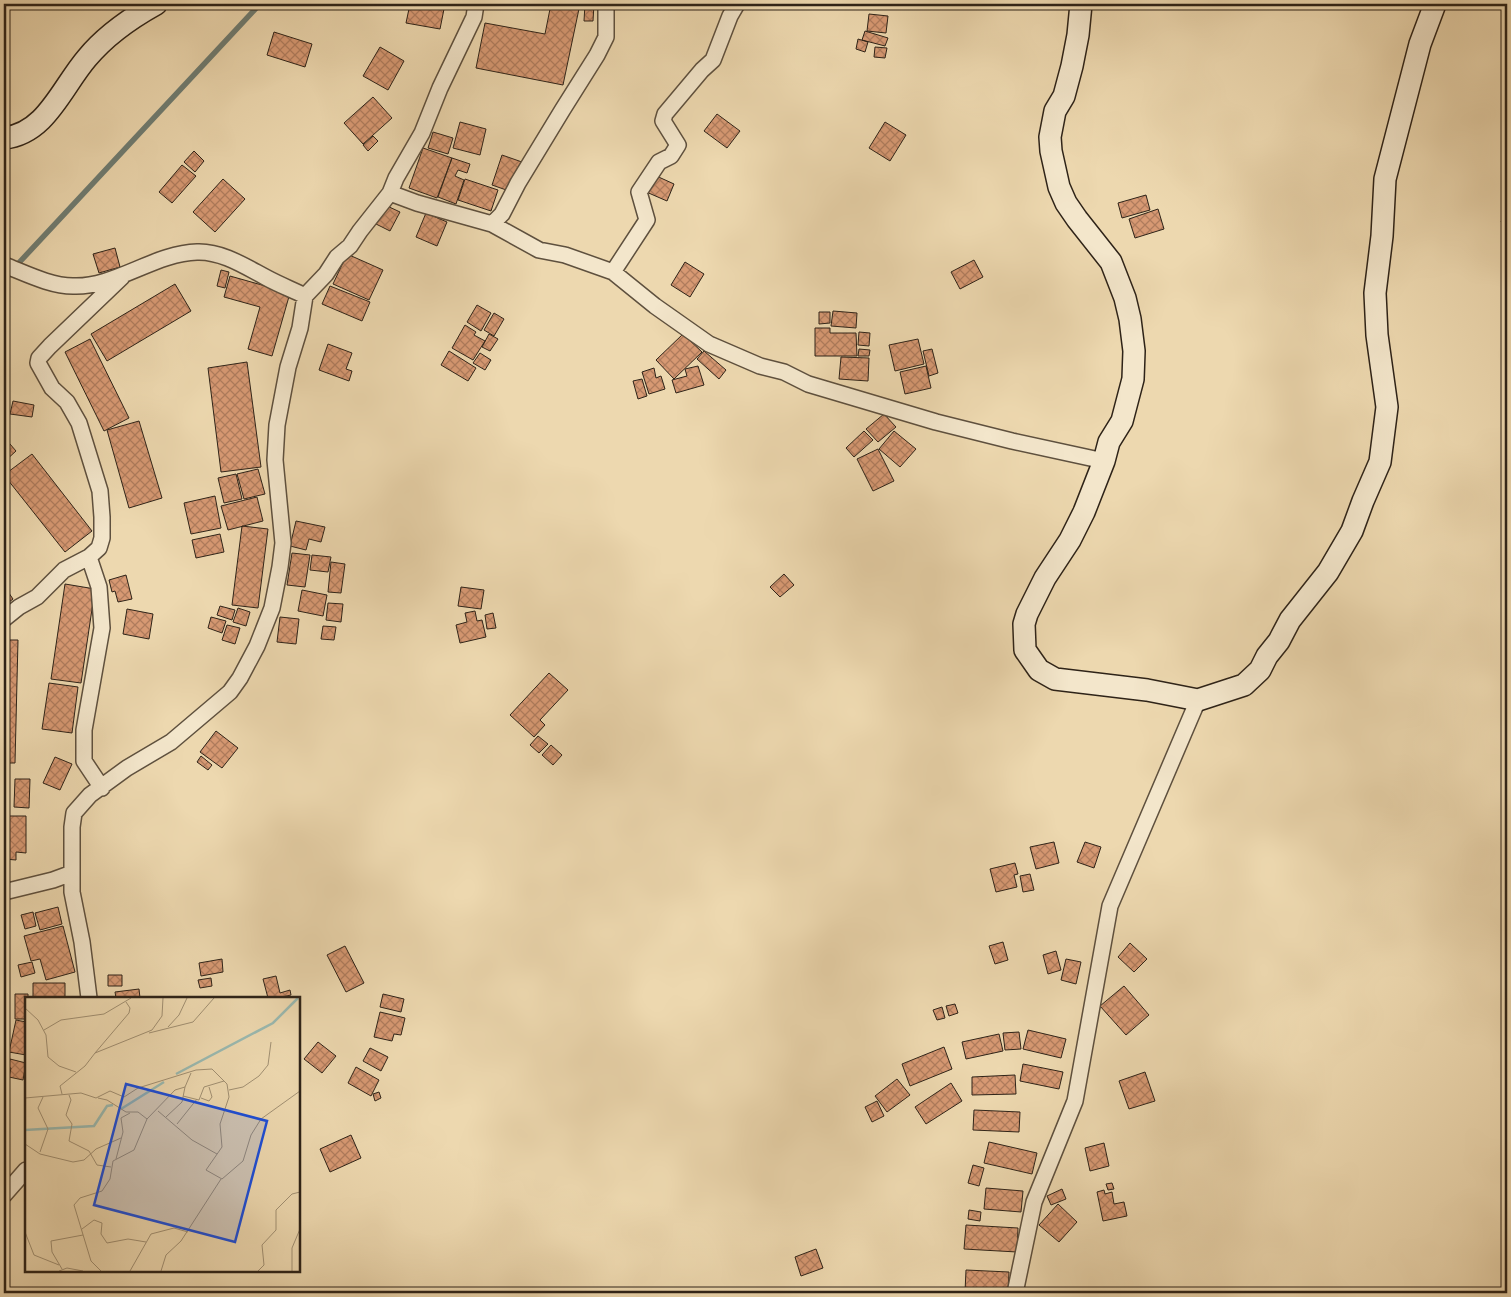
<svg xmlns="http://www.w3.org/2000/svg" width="1511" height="1297" viewBox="0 0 1511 1297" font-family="'Old Standard TT',serif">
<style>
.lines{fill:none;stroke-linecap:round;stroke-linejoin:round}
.stream{stroke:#6f7d73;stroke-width:5.5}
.building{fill:url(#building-cross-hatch);stroke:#2e2318}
.minor-casing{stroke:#5e503e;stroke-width:18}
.secondary-casing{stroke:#2e2318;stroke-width:24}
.minor{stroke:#f3e6cb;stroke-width:15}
.secondary{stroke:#f3e6cb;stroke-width:21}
.inset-river{fill:none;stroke:#9ab9b0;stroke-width:2.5}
.inset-road{fill:none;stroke:#a19073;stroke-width:1}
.view{fill:#1d4ed8;fill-opacity:0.15;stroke:#1d4ed8;stroke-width:2.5}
.inset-edge{fill:none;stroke:#2e2318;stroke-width:2.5}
</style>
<defs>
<pattern id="building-cross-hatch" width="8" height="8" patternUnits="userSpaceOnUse" patternTransform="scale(1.25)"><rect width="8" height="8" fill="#d79973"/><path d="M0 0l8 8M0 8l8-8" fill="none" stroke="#af7c5d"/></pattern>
</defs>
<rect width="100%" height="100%" fill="#edd8af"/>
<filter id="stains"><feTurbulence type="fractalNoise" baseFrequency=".004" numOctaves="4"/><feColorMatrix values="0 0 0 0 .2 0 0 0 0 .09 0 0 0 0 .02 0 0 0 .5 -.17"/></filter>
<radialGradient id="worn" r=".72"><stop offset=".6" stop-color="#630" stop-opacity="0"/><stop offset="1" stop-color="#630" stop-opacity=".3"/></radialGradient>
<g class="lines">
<path class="stream" d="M15,267L260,4"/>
</g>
<path class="building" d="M410,4H445L440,29L406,23Z
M551,4H580L563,85L476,68L485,23L545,34Z
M585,4H594L593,21H584Z
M869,14L888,16L886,33L867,31Z
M865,31L888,38L885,46L862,40Z
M274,32L312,44L305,67L267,55Z
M858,39L868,42L865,52L856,49Z
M380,47L404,61L388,90L363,76Z
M875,47L887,48L885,58L874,57Z
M373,97L392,118L363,144L344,123Z
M717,114L740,131L727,148L704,131Z
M460,122L486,129L480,155L453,148Z
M885,122L906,135L890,161L869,148Z
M433,132L453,138L448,154L428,148Z
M373,136L378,141L368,151L363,145Z
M423,148L452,158L437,198L409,188Z
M194,151L204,161L195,172L184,162Z
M502,155L522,162L512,192L492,185Z
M452,158L470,164L467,173L458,170L455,176L464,180L456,204L438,197Z
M182,165L196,176L172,203L159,192Z
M652,174L674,184L667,201L644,191Z
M223,179L245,199L215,232L193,212Z
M465,179L498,190L491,211L458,200Z
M1146,195L1150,210L1122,218L1118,203Z
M385,205L400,212L390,231L376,224Z
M1158,209L1164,229L1135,238L1129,219Z
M1507,209V225L1501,222Z
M426,213L447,222L437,246L416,237Z
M115,248L120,267L99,273L93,254Z
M347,254L383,270L369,300L333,284Z
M974,260L983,277L960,289L951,272Z
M685,262L704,274L690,297L671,285Z
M221,270L229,272L225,288L217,286Z
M230,276L290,293L272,356L248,349L260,307L224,297Z
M175,284L191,311L107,361L91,334Z
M330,286L370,302L362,321L322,304Z
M477,305L491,313L481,331L467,322Z
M833,311L857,313L856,328L831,326Z
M819,312H830V323L819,324Z
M494,313L504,319L494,336L484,330Z
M465,325L476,332L474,335L485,341L473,360L452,348Z
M815,328H830V333H856L857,356H815Z
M859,332L870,333L869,346L858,345Z
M489,334L498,339L490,351L482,347Z
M683,334L702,352L674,379L656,360Z
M90,339L129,418L104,431L65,352Z
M918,339L924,364L895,371L889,345Z
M328,344L352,353L346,369L352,371L349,381L319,370Z
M4,348H7L9,396L4,397Z
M859,349L870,350L869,356H858Z
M932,349L938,373L929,376L923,351Z
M449,351L476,368L468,381L441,365Z
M704,351L726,370L719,379L697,359Z
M480,353L491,360L485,370L473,363Z
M841,357L869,358L868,381L839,379Z
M247,362L261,467L221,472L208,368Z
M698,366L704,385L676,393L672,380L687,376L685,369Z
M926,366L931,388L905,394L900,372Z
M654,368L656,378L661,376L665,389L649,394L642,372Z
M642,379L647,396L638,399L633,381Z
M13,401L34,405L32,417L10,414Z
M884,414L896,427L878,442L866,429Z
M139,421L162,498L129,508L107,430Z
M864,431L873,440L854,457L846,448Z
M894,431L916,449L900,467L879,449Z
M4,437L16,451L4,462Z
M878,449L894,481L873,491L857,459Z
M32,454L92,531L65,552L4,475Z
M258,469L265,494L244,499L237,474Z
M236,474L242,499L224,503L218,478Z
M215,496L221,528L191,534L184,503Z
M257,497L263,521L228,530L221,506Z
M296,521L325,527L321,542L309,539L306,550L290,546Z
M242,526L268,529L258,608L232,605Z
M220,534L224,552L196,558L192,540Z
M292,553L310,555L305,587L287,585Z
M312,555L331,557L328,572L310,570Z
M331,562L345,564L341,593L328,592Z
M784,574L794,585L780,597L770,587Z
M126,575L132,599L118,602L115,591L112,592L109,580Z
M65,584L95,589L81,683L51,679Z
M4,586L13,599L4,606Z
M461,587L484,590L481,609L458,606Z
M302,590L327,595L323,616L298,611Z
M328,603L343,604L341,622L326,620Z
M220,606L235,610L232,620L217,615Z
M238,608L250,612L246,626L233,622Z
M127,609L153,614L149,639L123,634Z
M475,611L477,621L482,620L486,637L460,643L456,625L467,622L465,613Z
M493,613L496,628L487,629L485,615Z
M211,617L226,621L222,633L208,628Z
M280,617L299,619L296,644L277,642Z
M227,625L240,628L235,644L222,640Z
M323,626L336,627L334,640L321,639Z
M4,640H18L15,763H4Z
M549,673L568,690L540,720L545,725L534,737L510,715Z
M49,683L78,687L72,733L42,729Z
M216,731L238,748L222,768L200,752Z
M538,736L548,744L539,753L530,745Z
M551,745L562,755L553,765L542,755Z
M201,756L212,765L208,770L197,762Z
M55,757L72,764L60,790L43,783Z
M15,779H30L29,808L14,807Z
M4,816H26V853L16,852V860L4,859Z
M1054,842L1059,863L1036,869L1030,847Z
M1085,842L1101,847L1094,868L1077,862Z
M1015,863L1018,874L1014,875L1017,887L996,892L990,869Z
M1030,874L1034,890L1023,892L1020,876Z
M58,907L62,924L40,930L35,913Z
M33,912L36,926L25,929L21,915Z
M63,926L75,972L46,980L40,959L31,961L24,936Z
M1003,942L1008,960L995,964L989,946Z
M1130,943L1147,959L1134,972L1118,957Z
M345,946L364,983L346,992L327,955Z
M1056,951L1061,970L1048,974L1043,955Z
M222,959L223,972L201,976L199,963Z
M1066,959L1081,962L1076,984L1061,980Z
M32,962L35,973L21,977L18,965Z
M108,975H122V986H108Z
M276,976L280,993L290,990L291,995L278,998H268L263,979Z
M211,978L212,986L200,988L198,980Z
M33,983H65V998H33Z
M1124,986L1149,1015L1126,1035L1100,1006Z
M139,989L140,998H116L115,992Z
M15,994H28V998H26V1019H15Z
M383,994L404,999L401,1012L380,1007Z
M955,1004L958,1013L949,1016L946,1006Z
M942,1007L945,1018L937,1020L933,1010Z
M380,1012L405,1018L401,1035L394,1034L392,1041L374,1037Z
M16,1020L26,1022V1055L9,1052Z
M1028,1030L1066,1039L1061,1058L1023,1049Z
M1019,1032L1021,1049L1005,1050L1003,1033Z
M999,1034L1003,1051L966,1059L962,1042Z
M318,1042L336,1056L322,1073L304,1059Z
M944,1047L952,1069L910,1086L902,1064Z
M370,1048L388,1057L381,1071L363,1061Z
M10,1059L26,1063L23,1080L9,1077L11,1068H8Z
M1023,1064L1063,1072L1059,1089L1020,1081Z
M356,1067L379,1080L371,1096L348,1083Z
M1145,1072L1155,1101L1129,1109L1119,1081Z
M1015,1075L1016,1094L972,1095V1077Z
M897,1079L910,1095L887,1112L875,1096Z
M951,1083L962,1101L926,1124L915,1107Z
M379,1092L381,1098L375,1101L373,1094Z
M877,1101L884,1116L872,1122L865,1107Z
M974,1110L1020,1112L1019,1132L973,1130Z
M351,1135L361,1158L330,1172L320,1149Z
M989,1142L1037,1153L1032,1174L984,1163Z
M1104,1143L1109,1166L1090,1171L1085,1148Z
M973,1165L984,1168L979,1186L968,1183Z
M1112,1183L1114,1189L1108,1190L1106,1184Z
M986,1188L1023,1191L1021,1212L984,1209Z
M1062,1189L1066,1199L1051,1205L1047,1196Z
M1104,1190L1105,1194L1112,1192L1114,1204L1124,1202L1127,1216L1103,1221L1097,1192Z
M1058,1204L1077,1222L1059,1242L1039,1225Z
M969,1210L981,1212L980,1221L968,1219Z
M966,1225L1018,1228L1017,1252L964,1249Z
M816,1249L823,1268L801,1276L795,1257Z
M966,1270L1009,1272L1008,1293L965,1292Z"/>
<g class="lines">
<defs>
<path id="minor" d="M390,193L417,203L492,224L539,250L565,255L613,272L655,306L709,344L760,366L784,372L808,384L936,422L1012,441L1104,461
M492,224L502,214L518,183L563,109L597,55L606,37V4
M4,265C25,273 50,286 73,286C114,288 155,253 197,252C222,251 246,267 267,278C280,285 293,290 305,296L300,328L288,367L277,425L275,460L283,543L280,567L272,608L257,646L240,678L230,692L171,742L127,768L90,795L74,813L72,827V892L82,942L89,998
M613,272L647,220L639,192L659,162L671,156L678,145L663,121L665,114L702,70L713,60L730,16L737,4
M305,296L326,274L337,257L350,246L360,231L390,193L396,178L422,133L440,88L474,17L476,4
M4,619L19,607L37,597L64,570L89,557
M102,788L84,761V730L102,628L99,587L89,557L99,548L102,538V517L100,491L79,423L67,402L52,388L38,363L39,358L50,346L122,277
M4,892L53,880L72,873
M4,1195L26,1170
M1015,1293L1034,1202L1075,1101L1110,906L1198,700"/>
<path id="secondary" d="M1081,4L1078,35L1072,66L1064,96L1055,111L1050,137L1051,151L1059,187L1066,203L1077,219L1111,262L1125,298L1130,319L1134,351L1133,379L1122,421L1109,442L1104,461L1084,512L1070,540L1045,578L1027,614L1024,624L1025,650L1039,670L1055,679L1147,690L1198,700L1244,685L1260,670L1267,656L1279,641L1290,620L1328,572L1352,531L1363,501L1380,462L1387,407L1377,335L1375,293L1382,236L1385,179L1420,44L1435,4
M4,138C46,134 62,87 87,58C106,35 129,19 156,4"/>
</defs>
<use href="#minor" class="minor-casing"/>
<use href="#secondary" class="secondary-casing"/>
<use href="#minor" class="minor"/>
<use href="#secondary" class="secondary"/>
</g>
<g transform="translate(25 997)">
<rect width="275" height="275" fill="#edd8af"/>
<path class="inset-river" d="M151,77L248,26L273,1M96,112L139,85M0,133L69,129L82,109L88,108"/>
<path class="inset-road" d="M0,11L13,23L21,38L23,60L34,69L51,75M143,30L154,18L162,1M19,33L36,23L79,17L106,1M124,36L168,25L189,1M70,56L104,16L105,11L101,5M160,90L166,76M204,93L218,90L234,79L243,68L246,45M37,97L35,89L60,69L70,56L127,33L137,19L138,1M44,98L46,103L41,118L47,127L44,144L64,154L72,168L86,170M158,99L174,103L179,90L199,84M0,101L56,96L71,101L85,94L99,100L113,91L171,73L187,72L202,87L204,100L195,127L197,150L181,173L197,182L218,164L226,138L236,122L275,94M73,101L82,103L101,115H113L122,122L109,153L88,164L85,182L77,194L55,201L49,208L66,264L76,274M176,101L184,104L187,100L184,90M133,114L167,143L192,157M122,122L150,93L160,90L157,105L141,120M152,127L172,102M0,147L15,157L48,165L59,163L71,152L96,141M15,155L23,132L13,111L18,100M91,162L98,135L96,121L105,116M57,232L69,223L77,226L76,237L82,246L103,242L121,245M0,235L9,258L34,268M37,272L27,255L26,244L58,238M34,274L42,271L58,274M105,274L126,237L149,231L163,235M136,274L141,258L156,244L196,182M233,274L239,268L237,248L251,233V213L267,197L275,195M267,274V251L275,232"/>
<path class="view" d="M101,87L242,124L210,245L69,208Z"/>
<rect width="275" height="275" class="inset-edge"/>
</g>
<rect width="1511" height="1297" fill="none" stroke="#edd8af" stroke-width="20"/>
<rect x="5" y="5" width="1501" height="1287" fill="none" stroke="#2e2318" stroke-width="2.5"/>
<rect x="10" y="10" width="1491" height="1277" fill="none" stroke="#2e2318"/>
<rect width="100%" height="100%" filter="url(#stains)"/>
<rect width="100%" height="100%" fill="url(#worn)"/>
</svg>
